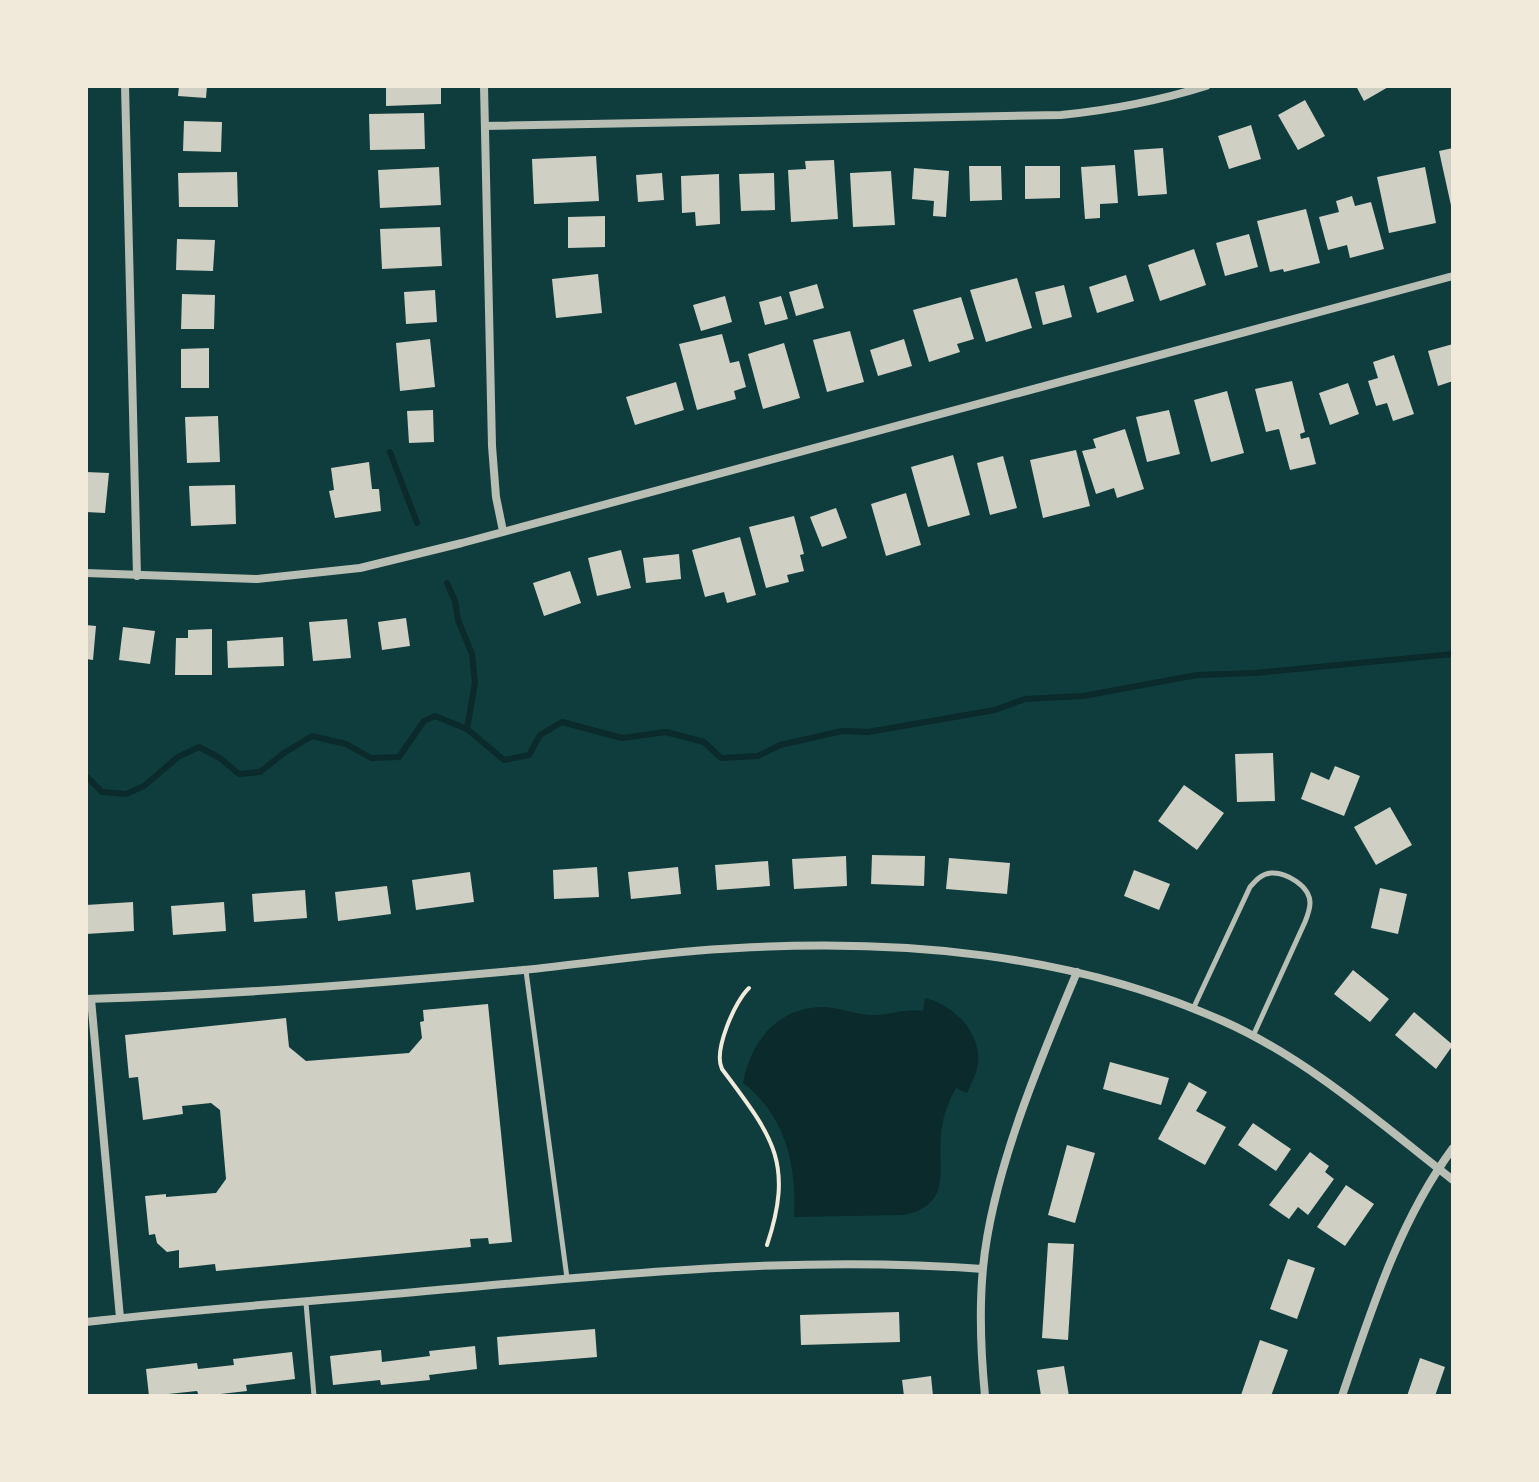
<svg xmlns="http://www.w3.org/2000/svg" width="1539" height="1482" viewBox="0 0 1539 1482" font-family="'Roboto Condensed',sans-serif">
<style>
.water{fill:#0a2a2b}
.lines{fill:none;stroke-linecap:round;stroke-linejoin:round}
.stream{stroke:#0a2a2b;stroke-width:6}
.building{fill:#cfcfc3}
.path{stroke:#f1e9da;stroke-width:4}
.service{stroke:#b8beb3;stroke-width:5}
.minor{stroke:#b8beb3;stroke-width:8}
</style>
<rect width="100%" height="100%" fill="#0f3d3e"/>
<path class="water" d="M925,998C955,1005 985,1036 977,1069C975,1077 970,1085 967,1093L956,1088C948,1102 942,1119 941,1135C938,1170 952,1205 904,1215L794,1217C797,1166 786,1116 743,1083C751,1040 779,1006 825,1007C842,1008 857,1015 874,1015C890,1015 906,1008 923,1011Z"/>
<g class="lines">
<path class="stream" d="M390,452L417,523
M447,583L455,601L458,620L472,654L475,683L467,729
M86,776L102,792L126,794L144,786L178,757L199,747L220,758L239,774L260,772L284,753L312,736L346,744L371,758L399,757L424,721L435,716L467,729L504,760L529,755L540,735L562,722L622,738L666,732L704,742L721,758L758,756L780,745L842,731L868,732L995,710L1025,699L1083,696L1197,675L1255,673L1453,654"/>
</g>
<path class="building" d="M179,86H207L206,98L178,96Z
M386,86H441V104L386,106Z
M1356,86H1390L1364,101Z
M1305,100L1325,136L1298,150L1278,115Z
M424,113L425,149L370,150L369,114Z
M184,121L222,122L221,152L183,151Z
M1251,125L1261,159L1229,169L1218,136Z
M1163,148L1167,194L1138,196L1134,150Z
M1453,148V210H1452L1439,151Z
M596,156L599,201L534,204L532,159Z
M834,160L838,219L791,222L788,170L806,169L805,161Z
M1115,165L1118,203L1100,204V218L1085,219L1081,167Z
M969,166H1001L1002,200L970,201Z
M1025,166H1060V198L1025,199Z
M439,167L441,205L380,208L378,170Z
M1425,167L1436,223L1389,233L1377,177Z
M914,168L949,171L946,217L933,216L934,201L912,199Z
M891,171L895,225L853,227L850,173Z
M237,172L238,207H179L178,173Z
M662,173L664,200L638,202L636,175Z
M774,173L775,210L741,211L739,174Z
M719,174L720,224L696,226L695,212L682,213L681,176Z
M1352,196L1355,206L1371,202L1384,249L1350,258L1347,245L1328,250L1319,217L1339,212L1336,201Z
M1306,209L1320,263L1284,272L1283,269L1270,272L1257,221Z
M605,216V247L568,248V217Z
M440,227L442,266L382,269L380,229Z
M1249,234L1258,267L1225,276L1216,243Z
M177,239L215,240L213,271L176,270Z
M1194,249L1206,285L1160,301L1148,265Z
M598,274L602,313L556,318L552,279Z
M1126,275L1134,301L1097,313L1089,287Z
M1017,278L1032,328L986,342L970,290Z
M817,284L824,308L796,316L789,292Z
M1064,285L1072,317L1043,325L1035,292Z
M435,290L437,322L406,324L404,292Z
M182,294L215,295L214,329H181Z
M725,296L732,322L701,331L693,305Z
M781,296L788,319L765,325L759,302Z
M961,297L974,339L957,344L960,352L929,362L913,310Z
M850,331L864,382L827,392L813,340Z
M722,334L730,363L739,361L746,387L734,391L736,399L697,410L679,344Z
M430,339L435,387L400,391L396,343Z
M904,339L912,366L878,376L870,350Z
M784,343L800,398L763,409L748,354Z
M1453,344V381L1438,386L1428,351Z
M209,348V388H181V349Z
M1394,355L1414,414L1393,421L1387,403L1376,406L1368,381L1378,378L1373,362Z
M1292,381L1305,432L1300,434L1301,439L1309,437L1316,464L1290,470L1279,429L1266,432L1255,389Z
M676,382L684,410L635,425L626,397Z
M1348,383L1359,414L1330,425L1319,393Z
M1227,391L1244,453L1211,462L1194,400Z
M433,410L434,442L409,443L407,411Z
M1169,410L1180,454L1147,462L1136,417Z
M218,416L220,462L187,463L185,417Z
M1125,429L1144,489L1117,498L1114,488L1096,494L1082,451L1096,448L1093,439Z
M1076,450L1090,506L1043,518L1030,460Z
M953,455L970,515L928,527L911,467Z
M1003,456L1017,508L990,515L977,463Z
M369,462L372,489H379L381,511L335,518L329,491L334,490L331,468Z
M86,472L109,473L105,513L86,512Z
M235,485L236,524L191,526L189,486Z
M906,493L921,545L886,556L871,504Z
M836,508L847,538L822,547L810,517Z
M794,516L804,554L800,555L804,571L787,575L789,582L766,588L749,527Z
M740,537L756,595L727,603L724,592L705,597L692,550Z
M621,550L631,588L597,596L588,558Z
M679,554L681,579L646,583L643,558Z
M570,571L581,603L544,616L533,583Z
M406,618L410,646L382,650L378,622Z
M347,619L351,658L313,661L309,622Z
M86,625L96,626L93,660L86,659Z
M123,627L155,631L150,664L119,660Z
M212,629V675H175L176,638H188V630Z
M283,637L284,666L228,668L227,641Z
M1273,753L1275,801L1237,802L1235,754Z
M1335,766L1360,776L1344,816L1301,799L1311,772L1329,780Z
M1184,785L1224,813L1197,850L1158,821Z
M1390,807L1412,845L1376,865L1354,827Z
M872,855L925,856L924,886L871,884Z
M846,856L847,886L794,889L792,859Z
M949,858L1010,863L1007,894L946,889Z
M768,861L770,886L717,890L715,865Z
M597,867L599,897L554,899L553,870Z
M678,867L681,894L631,899L628,872Z
M1134,870L1170,884L1159,910L1124,896Z
M470,872L474,902L416,910L412,880Z
M387,886L391,914L338,921L335,892Z
M1380,888L1407,894L1398,934L1371,928Z
M305,890L307,918L254,922L252,894Z
M133,902L134,931L86,934V905Z
M224,902L226,931L173,935L171,906Z
M1353,970L1389,999L1370,1022L1334,994Z
M488,1004L512,1242L489,1244L488,1238L470,1239L471,1247L216,1271L215,1264L179,1268V1250L167,1252L157,1243L155,1234L149,1235L145,1196L166,1194V1197L216,1193L226,1179L220,1110L211,1103L182,1106L183,1114L143,1120L138,1077L129,1078L125,1035L286,1018L289,1047L306,1061L409,1053L422,1038L420,1022L424,1021L423,1010Z
M1414,1012L1453,1045L1436,1069L1395,1035Z
M1110,1062L1169,1078L1161,1105L1103,1089Z
M1189,1082L1207,1092L1196,1111L1226,1127L1205,1165L1158,1139Z
M1253,1123L1291,1149L1276,1171L1238,1145Z
M1067,1145L1095,1153L1075,1223L1048,1215Z
M1310,1152L1329,1166L1325,1172L1334,1179L1308,1215L1298,1207L1289,1219L1269,1205Z
M1346,1185L1374,1204L1345,1246L1317,1227Z
M1048,1243L1074,1244L1068,1340L1042,1338Z
M1288,1259L1315,1268L1297,1319L1270,1309Z
M899,1312L900,1342L801,1345L800,1315Z
M595,1329L597,1357L499,1365L497,1337Z
M1260,1340L1288,1350L1271,1396H1244L1241,1395Z
M475,1346L477,1369L429,1375L430,1380L381,1385L380,1380L333,1385L330,1356L381,1350L382,1362L430,1356L429,1351Z
M292,1352L295,1379L246,1385L247,1391L203,1396H199L197,1391L149,1396L146,1369L197,1363L198,1369L234,1365L233,1359Z
M1420,1358L1445,1367L1435,1396H1407Z
M1064,1366L1069,1396H1041L1037,1370Z
M931,1376L933,1396H904L902,1380Z"/>
<g class="lines">
<path class="path" d="M749,988C735,1001 713,1051 722,1069C771,1135 795,1161 767,1245"/>
<path class="service" d="M526,971L567,1278
M1193,1009L1250,887C1256,880 1261,874 1271,873C1286,872 1310,886 1310,903C1310,909 1307,917 1305,922L1253,1036
M306,1303L314,1396"/>
<path class="minor" d="M125,86L137,576
M484,86L492,446L496,497L503,531
M485,126L1061,115C1111,110 1158,101 1206,86
M86,573L257,579L360,568L462,543L1453,276
M86,999C232,995 378,983 523,970C594,963 666,951 738,948C903,939 1070,953 1223,1021C1308,1059 1380,1123 1453,1180
M91,999L120,1318
M86,1322C203,1308 320,1301 437,1290C618,1274 801,1255 983,1269
M985,1396C981,1355 979,1310 983,1268C992,1173 1040,1060 1077,972
M1342,1396C1371,1311 1399,1221 1453,1148"/>
</g>
<rect width="1539" height="1482" fill="none" stroke="#f1e9da" stroke-width="176"/>
</svg>
